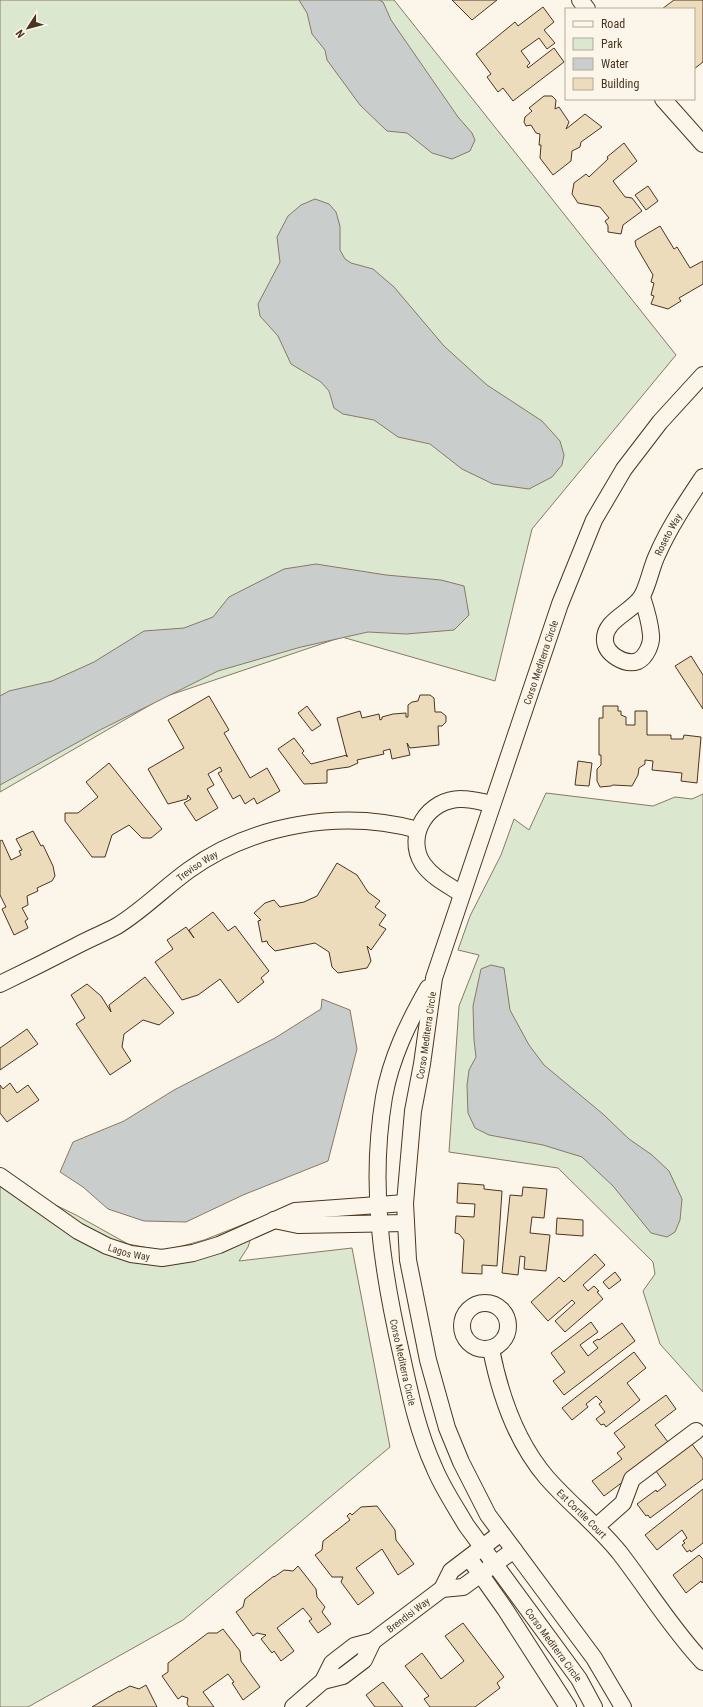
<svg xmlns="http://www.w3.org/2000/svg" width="703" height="1707" viewBox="0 0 703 1707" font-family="'Roboto Condensed',sans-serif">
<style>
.green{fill:#dce7d0;stroke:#887966}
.water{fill:#c9cecd;stroke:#887966}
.building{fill:#ecdcbc;stroke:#4a3520}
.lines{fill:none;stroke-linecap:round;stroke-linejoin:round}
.minor-casing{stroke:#4a3520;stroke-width:18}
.minor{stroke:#fbf6e9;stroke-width:16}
.labels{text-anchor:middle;stroke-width:3;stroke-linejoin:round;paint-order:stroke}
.street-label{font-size:10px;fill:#4a3520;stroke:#fbf6e9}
</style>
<rect width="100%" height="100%" fill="#fbf6e9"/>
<path class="green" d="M0,0H394L676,355L532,529L495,681L342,637L164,697L0,792Z
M546,793L653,806L675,797L692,799L703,794V1392L660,1344L643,1291L655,1274L653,1262L558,1168L449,1152L459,1006L479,955L458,950L470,916L501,855L514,819L529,830Z
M0,1178L76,1215L128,1244L164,1251L204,1240L257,1219L248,1247L239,1261L352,1248L390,1447L183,1620L28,1707H0Z"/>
<path class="water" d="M299,0H379L383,2L391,20L458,117L472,133L475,140L470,151L452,159L432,153L407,133L387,131L360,105L327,60L325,50L312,34L307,13Z
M315,199L329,204L336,212L340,226V250L345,259L351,263L373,269L394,287L444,346L487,385L542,421L560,441L564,455L562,465L552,477L529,489L493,484L462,469L430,444L398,437L374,420L343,414L334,408L329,391L321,382L291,364L278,336L260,316L258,304L280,262L277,237L288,216L301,205Z
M316,564L386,575L441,580L464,586L469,615L454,630L406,634L368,632L301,647L218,671L100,730L0,785V696L9,691L52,681L94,662L144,631L184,628L213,617L229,597L284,569Z
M491,965L504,968L510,1010L529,1045L544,1065L603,1114L629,1139L652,1155L669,1171L682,1199L680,1220L675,1232L667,1237L651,1233L613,1186L582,1157L543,1145L489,1135L475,1128L468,1113L467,1085L469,1070L476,1057L474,1040L473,1006L481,969Z
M322,999L350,1010L357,1049L328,1161L243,1195L186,1222L144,1221L108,1209L83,1187L60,1172L73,1142L124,1121L174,1090L275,1038L321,1009Z"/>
<path class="building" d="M452,0H497L472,20Z
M674,0H703V62L694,69V9H662Z
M543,7L554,22L544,30L555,43L547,49L539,38L521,51L530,63L527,66L528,68L554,48L564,62L513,101L503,88L498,92L487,77L491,74L476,54L515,22L518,26Z
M544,96H552L556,100L555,109L559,107L569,122L566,129L585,114L602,127L581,142L580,147L572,151L571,161L553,175L540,158L541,145H539L540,134L536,133L531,125L526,126L524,122L525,117L532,111L529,108Z
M624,143L637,161L613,181L625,197L632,198L642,211L623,225L621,234L608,232V226L605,221L609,218L600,207L578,203L572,194L574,183L586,174L589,177L608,159L607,157Z
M648,186L658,201L646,210L635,195Z
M660,226L674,249L677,247L690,268L703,261V284L679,298L681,301L668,309L651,304L654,296L651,295L654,283L651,282L653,275L636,246L635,241L638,239Z
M691,656L703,675V709L675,666Z
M420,695H430L434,698L435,712H441L446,716V722L442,726H438L439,745L410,748L407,743L410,755L392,759L390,749L383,751L384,754L357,760L358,763L349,767L327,770V783L304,784L278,749L294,738L304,751L302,753L311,764L347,755V757L337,718L360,711L362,718L379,714L380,720L382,719V717L393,714L406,713V717H408V705L412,702L418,701Z
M209,696L229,730L224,733L250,778L267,768L280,791L257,804L254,798L245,804L240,795L233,799L218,773L222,771L220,767L208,774L214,785L207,789L218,808L196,821L184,803L191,799L188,795L187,799L168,804L148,769L184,748L168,720Z
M307,706L321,725L312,731L298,713Z
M603,706H618V711H621V715L626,717V725H635V711H647V735H671V739H683L684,735L701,737L697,783L681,781L682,773L652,770L653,761L645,760V764L639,768L638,775L632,786L613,785L611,786L600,787L597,781V769L601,765V755H599V718H603Z
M578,761L592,763L589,786L575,785Z
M109,763L162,829L151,838H142L129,825L112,835L105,857H92L65,821V813H78L98,797L86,782Z
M33,831L41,846L43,845L53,866L55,876L52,881L37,888L38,891L27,896L28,905L22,908L28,919L25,921L28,928L14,935L2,909L6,907L0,895V841L2,840L11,860L21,855L19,851L22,850L16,839Z
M337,863L357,875L368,892L380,901L375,907L386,915L379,925L386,929L371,950L367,946L371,961L367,968L338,973L332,967L329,952L315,943L275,951L268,944L267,941L262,942L258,921L261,920L254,913L265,903L274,900L280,907L304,902L317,896Z
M213,912L228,931L235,926L269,971L261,978L264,982L238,1003L220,979L198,995L182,1000L155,962L173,949L167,940L186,927L194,938L189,930Z
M145,977L174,1013L159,1025L143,1020L124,1034L122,1047L131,1061L110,1075L76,1024L85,1018L71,995L87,984L101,996L111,1012L109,1005Z
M27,1029L38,1044L0,1070V1048Z
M10,1083L17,1093L28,1085L39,1100L7,1122L0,1113V1085L3,1089Z
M458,1183L484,1185V1189L502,1191L497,1266L482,1265V1274L462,1273L464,1240L459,1234L455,1233L456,1216L474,1217L475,1204L457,1203Z
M523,1187L547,1189L544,1218L532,1217L530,1233L550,1235L546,1271L524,1269L525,1257L520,1256L518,1275L502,1273L510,1195L522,1196Z
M557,1218L583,1220V1236L556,1234Z
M595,1254L605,1265L583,1285L588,1291L594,1286L599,1291L597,1292L603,1299L565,1332L555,1321L575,1303L572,1300L548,1321L531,1302L559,1277L564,1282Z
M615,1272L621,1280L609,1289L603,1282Z
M591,1322L598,1332L580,1345L588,1356L598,1348L593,1342L598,1339L599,1340L622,1323L635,1341L564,1395L553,1381L565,1372L551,1353Z
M634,1352L646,1368L627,1383L640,1400L606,1427L604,1424L601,1425L596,1419L605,1412L599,1404L602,1402L596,1396L586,1404L588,1407L572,1420L562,1408Z
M666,1395L676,1409L655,1425L671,1446L604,1496L592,1481L622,1459L617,1453L625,1447L614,1433Z
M689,1440L703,1459V1479L650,1518L648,1515L646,1516L637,1504L656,1490L657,1492L666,1485L653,1467Z
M703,1489V1543L691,1552L690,1550L687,1552L682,1545L685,1543L683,1541L687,1538L682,1530L657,1550L645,1535Z
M377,1506L395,1530L396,1540L414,1564L398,1575L382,1549L356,1568L374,1593L358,1605L341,1582L343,1577H332L315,1555L322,1550L323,1541L350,1520L347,1516L350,1513L352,1515L361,1507Z
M699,1555L703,1559V1582L702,1583L701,1581L686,1593L673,1575Z
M298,1566L316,1589L317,1597L325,1607L322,1612L331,1624L318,1633L309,1621L312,1619L303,1608L277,1628L294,1651L281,1661L274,1651L272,1653L261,1639L266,1635L257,1633L253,1636L236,1612L243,1607L245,1599L274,1576V1577L284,1570L293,1571Z
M463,1623L504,1677L497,1683L500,1688L475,1707H430L424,1699L429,1696L405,1666L422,1653L441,1679L464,1661L445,1636Z
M223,1629L240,1651L241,1661L260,1687L243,1700L232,1683L234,1682L228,1674L203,1692L214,1707H189L187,1704L188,1698L182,1696L178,1699L162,1676L168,1672V1663L208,1633H217Z
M383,1682L403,1707H375L366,1695Z
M146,1685L157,1707H92L119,1691V1692L130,1686L139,1689Z"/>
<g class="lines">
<defs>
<g id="minor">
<path d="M580,0L587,9"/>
<path d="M663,99L703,144"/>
<path id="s1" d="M642,597C646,609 650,622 651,635C652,644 646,657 638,661C625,666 606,654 605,641C603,620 633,612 642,596C649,583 651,567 658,553C670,526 687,501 703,477"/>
<path d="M462,894C448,885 433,878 423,864C404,835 429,798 462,799C472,799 482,802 492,804"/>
<path id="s2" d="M0,984C25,972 51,959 76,946C89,939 104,933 117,926C143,910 164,888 189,870C253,824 342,809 418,830"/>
<path id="s3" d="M428,988C408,1023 391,1058 384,1097C369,1186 382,1270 402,1357C410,1394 418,1432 434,1467C442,1487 455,1506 466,1525L579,1679L594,1707"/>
<path id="s4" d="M0,1176L78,1231L107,1246L131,1254L162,1258L193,1253L219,1245L295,1211L405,1203"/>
<path d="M274,1220L298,1225L406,1223"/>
<circle cx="485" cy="1326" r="23"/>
<path id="s5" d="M491,1349C500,1395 516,1442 547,1478C570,1504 597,1525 619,1552C647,1588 671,1628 703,1662"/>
<path d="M597,1526L623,1503L632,1479L696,1431"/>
<path d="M469,1558L505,1609L568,1707"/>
<path d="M442,1589L463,1587L514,1550"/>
<path d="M323,1681L343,1676L364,1660L373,1641"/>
<path id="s6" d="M293,1707L323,1681L332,1663L354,1646L373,1641L442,1589L451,1571L501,1533"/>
<path id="s7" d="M623,1707L594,1658L488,1515L461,1462L447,1428L428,1360L408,1260L405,1203L413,1111L422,1064L434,978L560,604L594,520L624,469L660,422L703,375"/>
</g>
</defs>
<use href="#minor" class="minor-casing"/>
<use href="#minor" class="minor"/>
</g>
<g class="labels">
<g class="street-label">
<text dy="4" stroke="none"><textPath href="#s1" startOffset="240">Roseto Way</textPath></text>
<text dy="4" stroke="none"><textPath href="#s7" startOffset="1121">Corso Mediterra Circle</textPath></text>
<text dy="4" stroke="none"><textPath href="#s2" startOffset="231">Treviso Way</textPath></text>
<text dy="4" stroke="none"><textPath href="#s7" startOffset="730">Corso Mediterra Circle</textPath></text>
<text dy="4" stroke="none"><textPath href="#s4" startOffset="151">Lagos Way</textPath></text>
<text dy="4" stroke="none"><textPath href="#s3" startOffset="386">Corso Mediterra Circle</textPath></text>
<text dy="4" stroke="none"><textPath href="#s5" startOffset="192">Est Cortile Court</textPath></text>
<text dy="4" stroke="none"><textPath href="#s6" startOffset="151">Brendisi Way</textPath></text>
<text dy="4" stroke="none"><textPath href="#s3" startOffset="710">Corso Mediterra Circle</textPath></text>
</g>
</g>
<rect x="565" y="8" width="130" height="92" fill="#fbf6e9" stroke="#b4a999"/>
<rect x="573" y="21" width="20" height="6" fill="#fbf6e9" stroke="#b4a999"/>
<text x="601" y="28" font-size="12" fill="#4a3520">Road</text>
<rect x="573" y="38" width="20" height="12" fill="#dce7d0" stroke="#b4a999"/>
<text x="601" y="48" font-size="12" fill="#4a3520">Park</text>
<rect x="573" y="58" width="20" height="12" fill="#c9cecd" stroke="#b4a999"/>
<text x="601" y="68" font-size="12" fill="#4a3520">Water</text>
<rect x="573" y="78" width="20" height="12" fill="#ecdcbc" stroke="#b4a999"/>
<text x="601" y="88" font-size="12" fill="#4a3520">Building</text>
<g transform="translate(28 28) rotate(234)" stroke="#fbf6e9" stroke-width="3" paint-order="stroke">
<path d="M0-3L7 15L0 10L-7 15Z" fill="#4a3520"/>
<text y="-6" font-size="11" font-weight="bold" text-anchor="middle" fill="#4a3520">N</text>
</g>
</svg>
